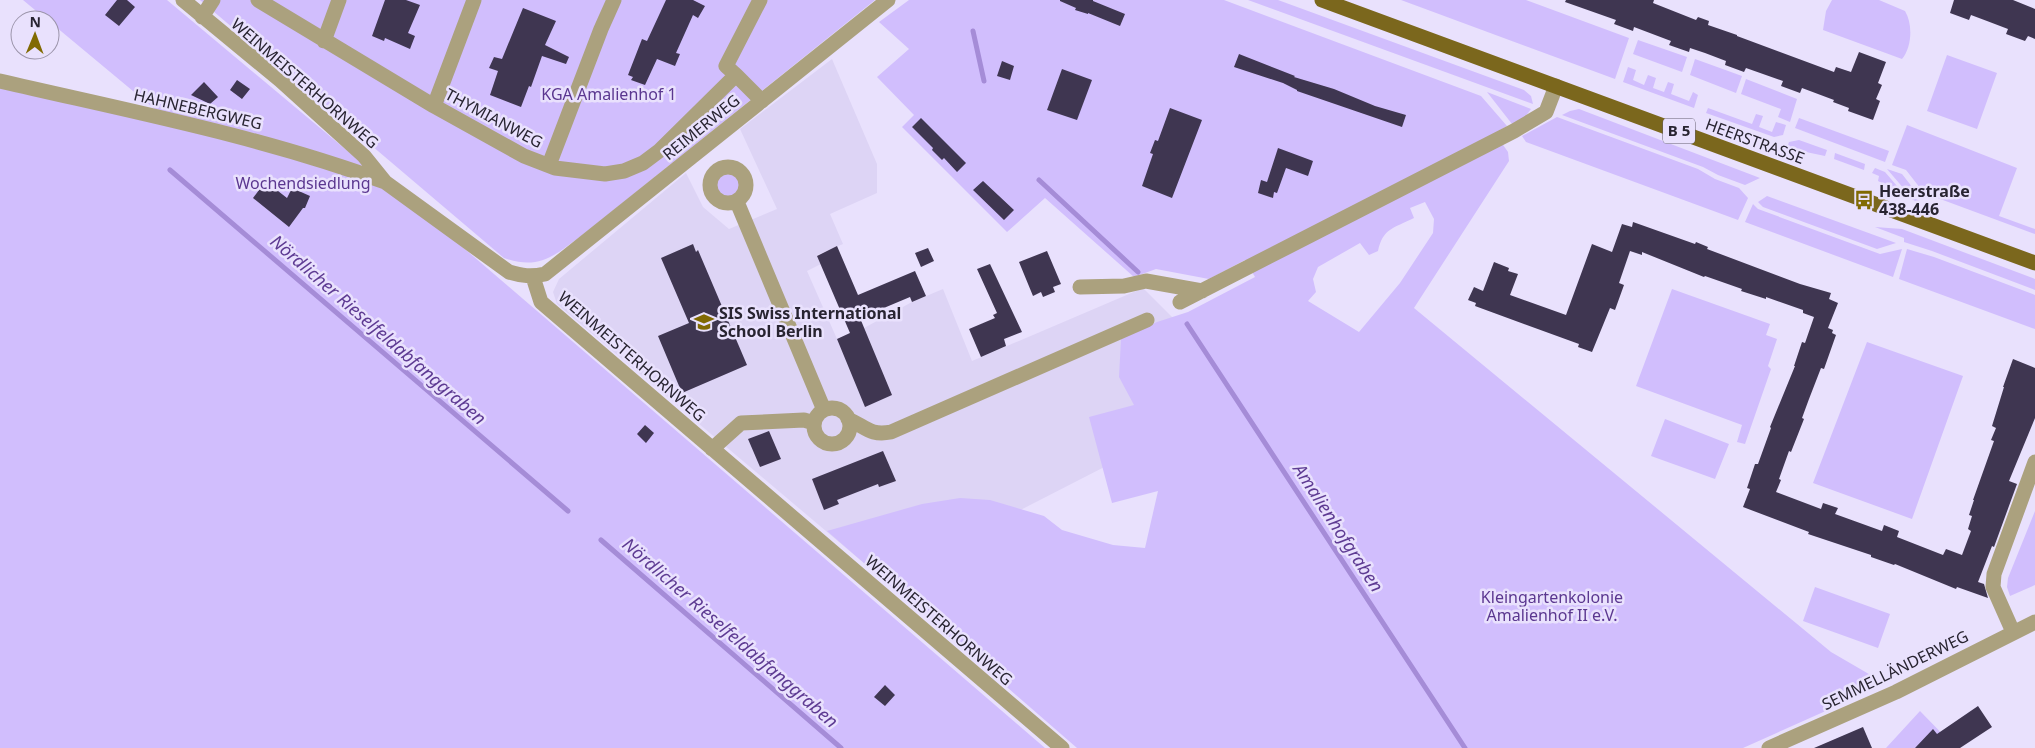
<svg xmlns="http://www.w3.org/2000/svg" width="2035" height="748" viewBox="0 0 2035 748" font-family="'Noto Sans',sans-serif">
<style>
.built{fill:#ddd4f5}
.green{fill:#d1befd;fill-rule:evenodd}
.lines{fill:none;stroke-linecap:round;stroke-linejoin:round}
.stream{stroke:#a58cd7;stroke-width:5}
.building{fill:#3f3651}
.minor{stroke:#aba17e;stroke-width:15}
.major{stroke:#7b671d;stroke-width:15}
.labels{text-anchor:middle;stroke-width:5;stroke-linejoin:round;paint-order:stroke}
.shield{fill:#e9e1fd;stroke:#625d6e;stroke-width:1}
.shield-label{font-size:15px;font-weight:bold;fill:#282431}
.street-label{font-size:16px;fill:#282431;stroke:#e9e1fd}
.park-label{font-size:16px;fill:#5b3790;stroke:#e9e1fd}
.poi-label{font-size:16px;font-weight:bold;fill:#282431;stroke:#e9e1fd;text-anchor:start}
.water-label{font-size:18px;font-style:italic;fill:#5e3b93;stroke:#e9e1fd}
</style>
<rect width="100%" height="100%" fill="#e9e1fd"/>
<path class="built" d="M832,59L877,164V193L830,214L843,244L817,255L821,264L807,271L837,339L864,328L912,302L943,289L972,361L1143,288L1172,317L1231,402L884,580L557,304L553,292L559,279L686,173L703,207L729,229L777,209L740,129Z"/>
<path class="green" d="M23,0H167L466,250L1045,748H0V88L175,126L50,22V20H47Z
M200,0H875L585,233C556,254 541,271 504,258Z
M909,0H1224L1481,96L1507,126L1420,178L1501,142L1508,152L1509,161L1414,308L1831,652L1874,677L1877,682L1875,689L1743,748H1077L827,531L922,504L960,498L990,500L1044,516L1062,530L1113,545L1145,548L1158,491L1112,503L1089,417L1134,405L1119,377L1121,339L1157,322L1188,312L1255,277L1245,260L1209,279L1156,269L1134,277L1045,198L1007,232L902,127L914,115L877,77L909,49L879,22ZM1425,202L1434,219L1433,233L1400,283L1359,332L1308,301L1316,292L1313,279L1318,267L1360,243L1369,255L1378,251C1383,228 1394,228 1414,218L1410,208Z
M1248,0H1278L1524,90L1531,96L1533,104Z
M1401,0H1526L1629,38L1615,79Z
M1832,0H1879L1905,11C1913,24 1912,47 1902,59L1823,30L1826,11Z
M1638,40L1687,57L1682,72L1633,54Z
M1947,55L1997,73L1977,129L1927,111Z
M1695,59L1742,76L1736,93L1690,75Z
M1628,67L1636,70L1633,80L1644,85L1648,75L1656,78L1653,88L1664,92L1668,82L1674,84L1671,94L1689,101L1693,92L1698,95L1694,108L1623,82Z
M1746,79L1797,99L1790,122L1778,117L1781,109L1741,94Z
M1487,92L1531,109L1525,117L1512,124Z
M1708,108L1752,124L1756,114L1763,116L1759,127L1772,132L1776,122L1786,125L1783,135L1774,137L1706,113Z
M1579,109L1760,178L1745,185L1718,175L1703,167L1562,115L1570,111Z
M1557,117L1698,169L1715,179L1739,188L1748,198L1738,220L1526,142L1522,136Z
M1799,118L1889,151L1885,162L1795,128Z
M1907,125L2017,168L1999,216L2035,229V234L1924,193L1906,170L1892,165Z
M1799,140L1827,150L1825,156L1787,148L1789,142Z
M1835,153L1865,164L1864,170L1834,159Z
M1875,168L1885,172L1903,193L1920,201L1919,203L1878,181L1879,176L1872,173Z
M1887,169L1902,174L1920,197L1905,190Z
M716 185a13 13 0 1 1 26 0a13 13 0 1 1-26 0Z
M1767,196L1896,243L1877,249L1763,207L1758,202Z
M1753,204L1758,209L1880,254L1902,249L1893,277L1745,222Z
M1875,227L1902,229L2035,279V290L1932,251L1904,242V238Z
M1907,249L1934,257L2035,295V329L1899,279Z
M1672,289L1770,324L1766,335L1777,339L1768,366L1771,369L1745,444L1737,442L1742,425L1636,386Z
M1867,342L1963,376L1912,519L1813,483Z
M1665,419L1729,444L1715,479L1651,456Z
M2035,511V585L2010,596L2007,587L2008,578Z
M1815,587L1890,614L1878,648L1803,621Z
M1920,711L1956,748H1886Z"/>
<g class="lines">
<path class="stream" d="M973,31L984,81
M170,170L568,511
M1039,180L1138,272
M1187,324L1465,748
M601,540L841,748"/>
</g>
<path class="building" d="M117,0H127L135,7L119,26L105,15Z
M385,0H406L420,5L408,33L415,36L410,49L385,38L384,41L372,36Z
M666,0H693L705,6L698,18L693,15L676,53L680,54L675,66L657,59L645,85L631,80L633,77L628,75L642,39L647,41Z
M1060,0H1093V1L1125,14L1120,26L1088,13V14L1075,10L1076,8L1060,1Z
M1566,0H1654L1653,3L1696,20L1698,17L1709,21L1708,25L1737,35V36L1834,72L1836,67L1851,72L1859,52L1886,62L1878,83L1882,85L1876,99L1880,101L1873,120L1848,111L1849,108L1833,102L1834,100L1802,88L1800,93L1781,86L1783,81L1746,68L1744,72L1725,65L1726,61L1705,53L1690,48L1689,52L1669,45L1671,41L1634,27L1633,31L1614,24L1616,20L1565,2Z
M1954,0H2013L2035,9V39L2028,36L2025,41L2006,34L2008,29L1987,21L1971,15L1969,20L1950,13Z
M523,8L556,21L545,45L569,57L566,64L542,56L531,87L529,86L521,107L490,95L498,71L489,68L494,57L502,59Z
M1239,54L1295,76L1294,77L1334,89L1375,106L1406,115L1402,127L1297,91V90L1283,83L1234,67Z
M1002,61L1014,66L1010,80L997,76Z
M1062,69L1092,80L1077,120L1047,110Z
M237,80L250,89L242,99L230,90Z
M204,82L218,97L210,104L191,95Z
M1170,108L1202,120L1172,198L1142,186L1153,154L1150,153L1155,140L1158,141Z
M921,118L966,163L957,172L944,158L942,160L932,150L933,148L912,127Z
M1278,148L1313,161L1308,176L1286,168L1277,193L1274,192L1273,198L1258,193L1261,180L1267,182Z
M983,181L1014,210L1004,220L973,190Z
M269,184L287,198L292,188L310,196L305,208H303L289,227L253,198L262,186L266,188Z
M1633,222L1695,244L1696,242L1708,247L1707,249L1800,284L1831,293L1829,299L1838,303L1828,328L1833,330L1832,333L1836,335L1824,369L1821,368L1809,399L1802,418L1804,419L1791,452L1789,451L1779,479L1781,480L1776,492L1821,509L1823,503L1838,508L1835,514L1882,531L1884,525L1899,531L1897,537L1943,555L1946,549L1962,555L1971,531L1968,529L1972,516L1969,515L1974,500H1973L1994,441L1991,440L1996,428L1992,426L2004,387H2003L2013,359L2035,368V418L2009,481L2017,484L1994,547L1992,546L1978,582L1984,584L1988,598L1957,587L1956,589L1895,564L1894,565L1871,557V555L1808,534L1809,532L1743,507L1750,489L1747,488L1755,464H1758L1771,428L1770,427L1795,366H1794L1802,342L1805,343L1814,317L1803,313V310L1766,297V299L1741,291L1742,289L1705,276L1704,277L1642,252V255L1630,251L1619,283L1624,285L1615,310L1610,308L1592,352L1578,347L1579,344L1475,306L1476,303L1468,300L1474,287L1483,291L1494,262L1509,268L1508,271L1518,274L1510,295L1566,315L1592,244L1612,252L1622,224L1632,227Z
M693,244L696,252L698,250L747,365L682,393L658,336L689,323L661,258Z
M837,246L858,295L915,271L926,296L912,302L910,297L860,318L892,395L865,407L837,339L850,333L817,256Z
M928,248L934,261L921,267L915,253Z
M1047,251L1061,284L1053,287L1055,292L1043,297L1041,292L1033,296L1019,262Z
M990,264L1022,332L1004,339L1006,346L981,357L969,329L995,318L993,315L997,313L977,269Z
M645,425L654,433L646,443L637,434Z
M769,431L781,459L760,467L748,439Z
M883,451L896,481L879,487L878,484L837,500L839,504L824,510L812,479Z
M885,685L895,695L885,706L874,697Z
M1978,706L1992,727L1960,748H1915L1933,729L1937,734Z
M1863,727L1872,748H1814Z"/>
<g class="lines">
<path class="minor" d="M183,0L280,80L364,156L385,182L509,272C522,276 531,277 545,274L888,0
M258,0L434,106L524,156L555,168L605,174L624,171L643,163L659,151L736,75L726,66L760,0
M202,17L213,0
M324,41L339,0
M736,75L762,101
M0,81C129,111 260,136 385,182
M434,106L474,0
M549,165L601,29L614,0
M710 185a18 18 0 1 1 36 0a18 18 0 1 1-36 0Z
M737,202L824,410
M533,277L541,302L1062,748
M1080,287L1124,286L1146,281L1202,291
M1180,302L1514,131L1546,112L1556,86
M814 426a18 18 0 1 1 36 0a18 18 0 1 1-36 0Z
M848,419C866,427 870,436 891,432L1147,320
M712,449L741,423L804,420L814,423
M2013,632L1993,587L1994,574L2035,462
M1769,748L1896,692L2035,622"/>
<path class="major" d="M1322,0L2035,263"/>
</g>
<defs>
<symbol id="bus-bare" viewBox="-9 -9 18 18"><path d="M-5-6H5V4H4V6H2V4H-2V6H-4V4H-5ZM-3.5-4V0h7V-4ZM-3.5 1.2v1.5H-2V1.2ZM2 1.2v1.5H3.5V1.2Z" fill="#816a02" stroke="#e9e1fd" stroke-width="2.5" paint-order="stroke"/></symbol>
<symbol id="school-bare" viewBox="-9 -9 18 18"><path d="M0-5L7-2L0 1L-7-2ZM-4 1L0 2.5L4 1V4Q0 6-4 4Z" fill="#816a02" stroke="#e9e1fd" stroke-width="2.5" paint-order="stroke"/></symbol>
</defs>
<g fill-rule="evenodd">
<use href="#bus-bare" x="1850" y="186" width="28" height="28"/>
<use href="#school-bare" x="690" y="308" width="28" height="28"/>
</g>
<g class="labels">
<rect class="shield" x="1663" y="118.5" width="32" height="25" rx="4"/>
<g class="shield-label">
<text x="1679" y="136">B 5</text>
</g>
<g class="street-label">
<text transform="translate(305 83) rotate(41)" y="6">WEINMEISTERHORNWEG</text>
<text transform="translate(198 109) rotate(13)" y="6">HAHNEBERGWEG</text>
<text transform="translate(494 118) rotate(28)" y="6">THYMIANWEG</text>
<text transform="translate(701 127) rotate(-39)" y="6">REIMERWEG</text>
<text transform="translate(1755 141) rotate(20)" y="6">HEERSTRASSE</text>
<text transform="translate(632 356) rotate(41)" y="6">WEINMEISTERHORNWEG</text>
<text transform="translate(939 620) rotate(41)" y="6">WEINMEISTERHORNWEG</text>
<text transform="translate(1895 670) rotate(-26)" y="6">SEMMELLÄNDERWEG</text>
</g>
<g class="park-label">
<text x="609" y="100">KGA Amalienhof 1</text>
<text x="303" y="189">Wochendsiedlung</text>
<text x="1552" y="603">Kleingartenkolonie<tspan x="1552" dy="18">Amalienhof II e.V.</tspan></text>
</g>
<g class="poi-label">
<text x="1879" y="197">Heerstraße<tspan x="1879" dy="18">438-446</tspan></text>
<text x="719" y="319">SIS Swiss International<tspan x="719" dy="18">School Berlin</tspan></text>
</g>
<g class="water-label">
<text transform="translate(378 330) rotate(41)" y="6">Nördlicher Rieselfeldabfanggraben</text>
<text transform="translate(1338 528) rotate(57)" y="6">Amalienhofgraben</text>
<text transform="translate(730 633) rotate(41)" y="6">Nördlicher Rieselfeldabfanggraben</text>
</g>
</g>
<g transform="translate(35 35) rotate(1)"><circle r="24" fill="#e9e1fd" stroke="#9c95ab"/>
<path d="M0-4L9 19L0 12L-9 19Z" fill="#816a02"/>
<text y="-8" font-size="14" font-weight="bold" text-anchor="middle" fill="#282431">N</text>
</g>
</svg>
